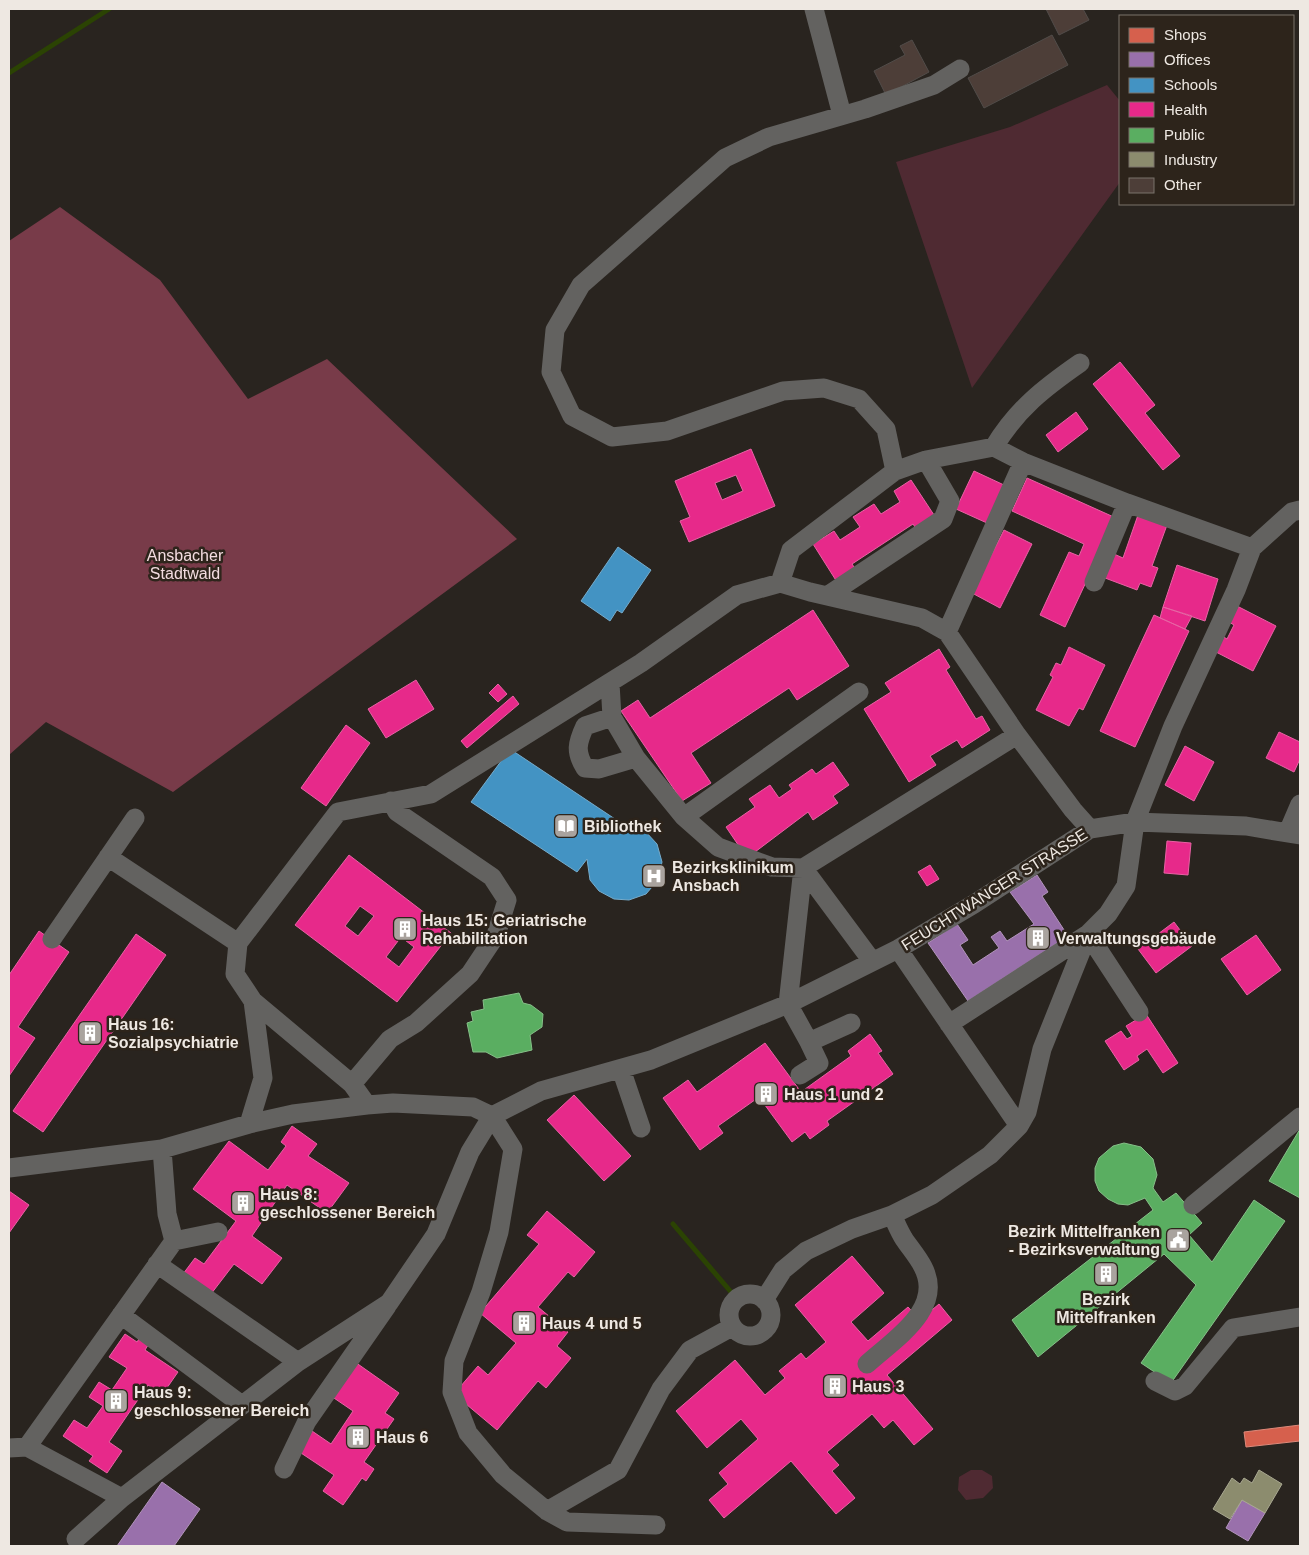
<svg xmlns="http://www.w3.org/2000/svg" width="1309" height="1555" viewBox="0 0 1309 1555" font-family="Arial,sans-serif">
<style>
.green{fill:#4f2a32}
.forest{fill:#783b49}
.shops{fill:#d6604d;stroke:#dd897a}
.offices{fill:#9970ab;stroke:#b294bc}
.schools{fill:#4393c3;stroke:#76accc}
.health{fill:#e7298a;stroke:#e962a4;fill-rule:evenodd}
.public{fill:#5aae61;stroke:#86bf88}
.industry{fill:#8c8c6e;stroke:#a9a891}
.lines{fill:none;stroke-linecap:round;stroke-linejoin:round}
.stream{stroke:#2b4303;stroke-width:5}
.building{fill:#4d3e38;stroke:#514c49}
.minor{stroke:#636260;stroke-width:19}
.labels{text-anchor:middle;stroke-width:5;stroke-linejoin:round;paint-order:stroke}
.park-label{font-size:16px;fill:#f3dce0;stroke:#2d241b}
.poi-label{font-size:16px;font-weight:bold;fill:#eee8e2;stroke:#2d241b;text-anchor:start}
.street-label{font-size:16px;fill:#eee8e2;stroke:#2d241b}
</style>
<rect width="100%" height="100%" fill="#29241f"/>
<path class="green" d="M1107,85L1120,101V182L972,388L896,162L1010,127Z
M971,1470H982L992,1476L993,1488L983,1498L966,1500L958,1490L959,1477Z"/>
<path class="forest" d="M60,207L160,280L248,399L327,359L517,539L173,792L46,722L9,755V241Z"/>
<path class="shops" d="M1300,1425V1441L1246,1447L1244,1432Z"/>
<path class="offices" d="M1037,875L1048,892L1042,896L1068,936L968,1001L928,943L957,924L968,940L960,945L973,965L999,948L991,937L1000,931L1007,941L1034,924L1010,892Z
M162,1482L200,1509L174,1546H117Z
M1242,1500L1265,1513L1248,1541L1226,1528Z"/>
<path class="schools" d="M618,547L651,570L622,613L617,610L610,621L581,601Z
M510,749L624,825L645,831L657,844L662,862L658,880L646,894L629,900L614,899L599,891L590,880L587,859L577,872L471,802Z"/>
<path class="health" d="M1120,362L1155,405L1145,413L1180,456L1163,470L1093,384Z
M1076,412L1088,429L1058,452L1046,435Z
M751,449L775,506L689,542L680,521L690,517L675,481ZM736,475L743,491L722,500L715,483Z
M974,471L1004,485L987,523L956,509Z
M1027,478L1116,518L1065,627L1040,615L1069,552L1079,556L1084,544L1012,511Z
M911,480L936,518L917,530L913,524L852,564L856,570L837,582L813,544L834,531L840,540L860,527L853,517L874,504L881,514L900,502L894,491Z
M1138,515L1167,525L1152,566L1158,568L1151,587L1140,583L1137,590L1105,578L1114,554L1123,558Z
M1004,530L1032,544L1000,608L972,593Z
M1177,565L1218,579L1205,621L1163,607Z
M1237,606L1276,626L1253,671L1214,651L1222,636L1227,639L1234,625L1229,622Z
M1163,607L1192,616L1185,629L1160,618Z
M813,610L849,666L797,700L789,688L691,753L711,783L682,801L621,711L638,700L650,718Z
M1154,615L1189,631L1135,747L1100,731Z
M1069,647L1105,665L1083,710L1079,708L1069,726L1036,710L1053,677L1050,675L1056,663L1061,665Z
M939,649L950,667L946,670L976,719L982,716L990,730L962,748L957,740L930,756L936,765L909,782L864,709L891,692L885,683Z
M416,680L434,709L386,738L368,709Z
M498,684L507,694L498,702L489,693Z
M513,696L519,704L467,748L461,741Z
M346,725L370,743L326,806L301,788Z
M1279,732L1300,742V759L1294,772L1266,758Z
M1185,746L1214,762L1194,801L1165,785Z
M833,762L849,785L833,796L838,803L813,820L808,812L747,858L726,827L755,807L749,799L770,785L779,798L792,789L789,785L812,769L816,774Z
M1167,841L1191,843L1188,875L1164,873Z
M349,855L451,933L397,1002L295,925ZM360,906L374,916L358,936L345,926ZM401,937L414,947L399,967L386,957Z
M930,865L939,879L927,886L918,872Z
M1174,922L1192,946L1156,973L1138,949Z
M39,931L69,952L18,1027L35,1038L9,1076V975Z
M136,934L166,955L43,1132L13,1111Z
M1256,935L1281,970L1247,995L1221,959Z
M1146,1014L1178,1063L1163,1073L1147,1049L1137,1056L1139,1060L1124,1070L1105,1041L1121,1031L1127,1039L1132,1036L1126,1026Z
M870,1034L882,1051L878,1053L893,1074L827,1121L829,1125L810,1139L805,1132L792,1142L759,1097L718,1126L723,1133L700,1150L663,1098L688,1080L697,1092L765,1043L801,1092L851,1056L848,1051Z
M574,1095L631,1156L604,1181L547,1120Z
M292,1126L317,1144L308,1156L349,1183L327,1213L287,1185L252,1236L282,1258L262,1284L234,1264L211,1294L183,1274L195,1258L204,1264L236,1221L193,1189L229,1141L268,1170L286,1146L281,1142Z
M9,1191L29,1205L9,1233Z
M547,1211L595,1252L574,1277L568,1272L538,1307L568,1332L557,1346L571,1358L546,1388L538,1381L497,1430L454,1394L478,1366L488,1375L516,1343L480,1313L539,1244L527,1235Z
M852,1256L884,1293L851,1322L868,1341L908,1307L920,1320L939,1304L952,1320L887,1375L933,1429L914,1445L893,1420L884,1428L872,1414L827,1452L839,1465L832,1471L855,1498L836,1514L791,1461L724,1518L709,1500L728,1484L719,1473L758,1439L741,1419L707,1448L676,1411L735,1360L765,1395L785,1378L779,1371L801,1353L806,1359L826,1342L795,1305Z
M125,1334L137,1342L141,1336L150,1342L145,1350L178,1372L162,1395L148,1385L109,1442L122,1451L107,1473L89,1461L93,1456L63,1436L74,1420L87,1428L103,1406L89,1397L99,1382L112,1390L127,1368L109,1357Z
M355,1362L399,1393L385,1413L394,1419L364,1462L374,1469L366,1481L362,1478L343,1505L323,1491L334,1475L298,1451L312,1431L331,1444L353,1411L331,1396Z"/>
<path class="public" d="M519,993L523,1003L531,1005L543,1014L542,1027L530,1035L532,1050L497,1058L486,1052H473L467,1023L473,1021L471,1012L484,1009L483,1000Z
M1300,1129V1198L1269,1181Z
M1124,1143L1141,1147L1153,1159L1157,1175L1153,1188L1163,1202L1176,1193L1202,1223L1189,1235L1212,1262L1254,1200L1285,1221L1171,1383L1141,1363L1196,1285L1164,1254L1038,1357L1012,1320L1153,1210L1145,1198L1128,1205L1118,1204L1108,1199L1099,1191L1095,1181V1168L1099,1158L1113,1146Z"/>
<path class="industry" d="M1259,1470L1282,1484L1265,1513L1242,1500L1230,1519L1213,1509L1232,1478L1240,1484L1244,1478L1252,1483Z"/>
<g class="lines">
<path class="stream" d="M9,73L109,9
M673,1224L731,1292"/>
</g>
<path class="building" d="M1046,9H1083L1089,20L1059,35Z
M1052,35L1068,65L984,108L968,78Z
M912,40L929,72L886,95L874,71L905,55L900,46Z"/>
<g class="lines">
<path class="minor" d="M814,9L842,115
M994,447C1017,409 1044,388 1080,363
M926,460L994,447L1023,462L1127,503L1252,548
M895,471L886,429L859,399L824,388L783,391L667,431L612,437L572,416L551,372L555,330L581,285L725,158L769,137L865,109L934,85L960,69
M1094,582L1127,503
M780,583L791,550L895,471L926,460L950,501L943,519L827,596
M947,632L1023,462
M610,683L612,717L636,758L684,817L718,847L772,867L803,868L1017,735
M612,717L585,726C577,743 575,752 585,768L599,769L636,758
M684,817L859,692
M1288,832L1300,804
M108,857L238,943
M803,868L788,1004L809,1042L851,1023
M803,868L872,961
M52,939L135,818
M898,949L1019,1126
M253,1001L352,1084
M949,1024L1088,934L1139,1012
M621,1069L641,1128
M800,1075L819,1063L809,1042
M367,1105L352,1084L390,1039L416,1023L470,974L496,935L507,900L492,877L397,812L391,801
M249,1124L263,1078L253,1001L235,974L238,943L338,812L431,794L641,663L737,595L780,583L810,592L922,618L947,632L1017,735L1073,810L1090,829
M9,1168L162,1149L249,1124L293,1114L367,1105L393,1103L473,1107L492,1116L541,1091L651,1060L788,1004L898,949L974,904L1090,829L1135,822L1246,826L1300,835
M1193,1205L1300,1117
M174,1241L218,1232
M157,1264L298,1362L389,1303L436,1234L470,1152L492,1116L513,1149L499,1232L481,1292L454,1361L452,1392L468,1433L503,1475L547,1511L567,1522L656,1525
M729 1315a21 21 0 1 1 42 0a21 21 0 1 1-42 0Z
M764,1300L783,1270L806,1251L852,1229L892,1215L932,1195L990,1155L1019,1126L1027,1112L1042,1049L1088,934L1108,914L1126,886L1135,822L1173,726L1236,590L1252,548L1292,512L1300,510
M121,1315L242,1405
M867,1364C893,1340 945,1309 923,1267C918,1257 910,1248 904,1239C899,1231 896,1223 892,1215
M1155,1381L1175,1391L1185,1386L1233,1328L1300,1317
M27,1447L122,1498
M9,1448L27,1447L174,1241L167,1214L162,1149
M284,1469L307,1421L387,1306
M547,1511L618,1470L661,1389L690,1350L732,1327
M76,1539L122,1498L298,1362"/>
</g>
<defs>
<symbol id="library-square" viewBox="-11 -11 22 22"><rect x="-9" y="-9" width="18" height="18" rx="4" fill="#a9a39e" stroke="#2d241b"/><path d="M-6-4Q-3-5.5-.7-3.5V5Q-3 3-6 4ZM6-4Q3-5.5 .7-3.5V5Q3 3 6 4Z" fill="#fff"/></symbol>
<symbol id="hospital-square" viewBox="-11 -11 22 22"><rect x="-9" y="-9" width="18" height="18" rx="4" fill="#a9a39e" stroke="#2d241b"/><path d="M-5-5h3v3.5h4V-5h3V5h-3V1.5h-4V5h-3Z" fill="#fff"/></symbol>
<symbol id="building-square" viewBox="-11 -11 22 22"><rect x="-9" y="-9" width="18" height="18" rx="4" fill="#a9a39e" stroke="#2d241b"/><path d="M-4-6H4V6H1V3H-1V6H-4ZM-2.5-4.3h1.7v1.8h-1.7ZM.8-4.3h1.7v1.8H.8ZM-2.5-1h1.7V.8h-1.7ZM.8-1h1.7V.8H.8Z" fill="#fff"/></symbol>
<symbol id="civic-square" viewBox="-11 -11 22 22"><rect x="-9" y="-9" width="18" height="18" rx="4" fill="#a9a39e" stroke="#2d241b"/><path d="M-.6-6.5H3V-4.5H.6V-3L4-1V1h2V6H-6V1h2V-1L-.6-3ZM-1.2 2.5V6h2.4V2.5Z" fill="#fff"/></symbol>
</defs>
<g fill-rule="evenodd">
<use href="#library-square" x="552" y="812" width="28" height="28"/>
<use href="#hospital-square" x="640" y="862" width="28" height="28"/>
<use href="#building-square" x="391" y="915" width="28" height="28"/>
<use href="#building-square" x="1024" y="924" width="28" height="28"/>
<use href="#building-square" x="76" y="1019" width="28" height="28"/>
<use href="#building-square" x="752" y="1080" width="28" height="28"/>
<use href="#building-square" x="229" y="1189" width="28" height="28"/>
<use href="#civic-square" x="1164" y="1226" width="28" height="28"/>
<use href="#building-square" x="1092" y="1260" width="28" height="28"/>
<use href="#building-square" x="510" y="1309" width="28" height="28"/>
<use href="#building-square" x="821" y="1372" width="28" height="28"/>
<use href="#building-square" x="102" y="1387" width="28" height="28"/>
<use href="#building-square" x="344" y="1423" width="28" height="28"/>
</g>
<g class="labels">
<g class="park-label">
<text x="185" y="561">Ansbacher<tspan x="185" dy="18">Stadtwald</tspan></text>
</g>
<g class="poi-label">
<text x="584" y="832">Bibliothek</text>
<text x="672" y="873">Bezirksklinikum<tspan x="672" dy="18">Ansbach</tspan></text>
<text x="422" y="926">Haus 15: Geriatrische<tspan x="422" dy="18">Rehabilitation</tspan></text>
<text x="1056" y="944">Verwaltungsgebäude</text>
<text x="108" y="1030">Haus 16:<tspan x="108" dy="18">Sozialpsychiatrie</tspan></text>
<text x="784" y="1100">Haus 1 und 2</text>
<text x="260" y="1200">Haus 8:<tspan x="260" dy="18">geschlossener Bereich</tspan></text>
<text x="1160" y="1237" text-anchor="end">Bezirk Mittelfranken<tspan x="1160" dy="18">- Bezirksverwaltung</tspan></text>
<text x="1106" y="1305" text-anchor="middle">Bezirk<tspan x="1106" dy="18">Mittelfranken</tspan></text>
<text x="542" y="1329">Haus 4 und 5</text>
<text x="852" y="1392">Haus 3</text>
<text x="134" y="1398">Haus 9:<tspan x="134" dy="18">geschlossener Bereich</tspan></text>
<text x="376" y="1443">Haus 6</text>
</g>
<g class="street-label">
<text transform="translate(994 889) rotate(-32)" y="6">FEUCHTWANGER STRASSE</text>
</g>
</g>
<rect width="1309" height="1555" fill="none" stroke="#eee8e2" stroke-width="20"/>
<rect x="1119" y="15" width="175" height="190" fill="#2d241b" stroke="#7a726b"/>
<rect x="1129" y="28" width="25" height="15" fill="#d6604d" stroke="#7a726b"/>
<text x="1164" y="40" font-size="15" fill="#eee8e2">Shops</text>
<rect x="1129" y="52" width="25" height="15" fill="#9970ab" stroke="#7a726b"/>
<text x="1164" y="65" font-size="15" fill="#eee8e2">Offices</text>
<rect x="1129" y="78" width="25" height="15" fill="#4393c3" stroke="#7a726b"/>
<text x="1164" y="90" font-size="15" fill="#eee8e2">Schools</text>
<rect x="1129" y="102" width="25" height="15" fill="#e7298a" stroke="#7a726b"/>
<text x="1164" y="115" font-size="15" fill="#eee8e2">Health</text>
<rect x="1129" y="128" width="25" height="15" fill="#5aae61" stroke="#7a726b"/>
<text x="1164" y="140" font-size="15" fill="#eee8e2">Public</text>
<rect x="1129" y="152" width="25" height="15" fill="#8c8c6e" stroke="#7a726b"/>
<text x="1164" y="165" font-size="15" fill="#eee8e2">Industry</text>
<rect x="1129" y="178" width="25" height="15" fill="#4d3e38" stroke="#7a726b"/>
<text x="1164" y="190" font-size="15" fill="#eee8e2">Other</text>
</svg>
